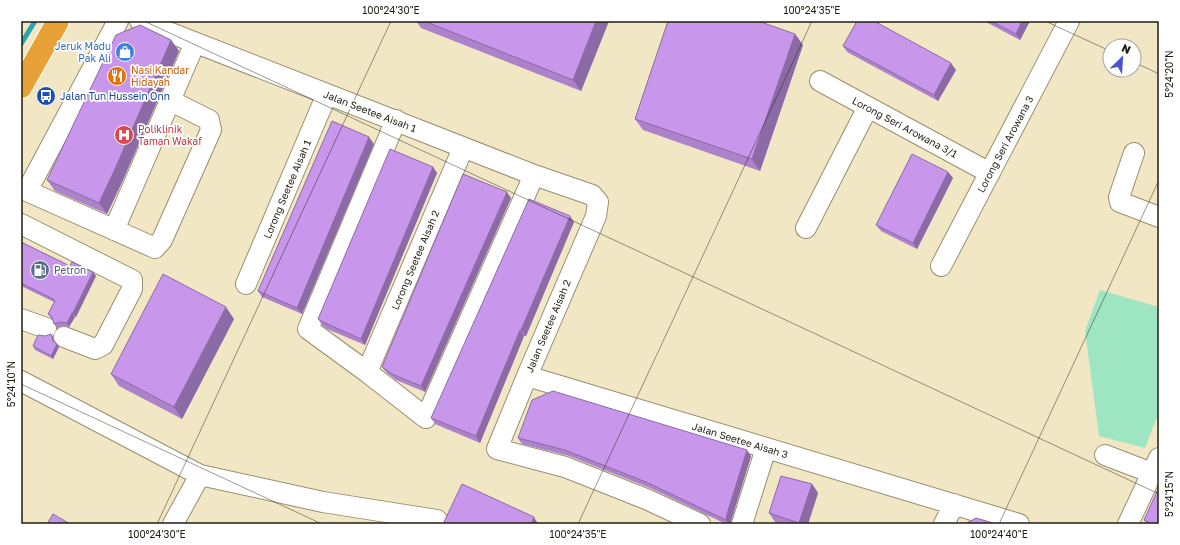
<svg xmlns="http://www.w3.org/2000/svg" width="1180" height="545" viewBox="0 0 1180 545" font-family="'Golos Text',sans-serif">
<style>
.green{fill:#9ee6c2}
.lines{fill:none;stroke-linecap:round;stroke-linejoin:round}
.stream{stroke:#28a6ad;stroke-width:5}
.minor-casing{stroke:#988e6f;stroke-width:22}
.highway-casing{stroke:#fff;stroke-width:24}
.minor{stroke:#fff;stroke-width:20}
.highway{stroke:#e8a136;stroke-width:22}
.wall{fill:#ac82cb}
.shaded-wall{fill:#8c6aa5}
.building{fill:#c897ec;stroke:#8c6aa5}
.ticks{fill:none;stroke:#201c10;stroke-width:1;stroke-opacity:0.45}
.labels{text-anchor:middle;stroke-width:3.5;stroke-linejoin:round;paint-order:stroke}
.shop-label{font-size:10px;fill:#366cbe;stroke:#fff;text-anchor:end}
.food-label{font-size:10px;fill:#c56008;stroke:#fff;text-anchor:start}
.transit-label{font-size:10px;fill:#164399;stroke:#fff;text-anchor:start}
.street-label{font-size:10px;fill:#201c10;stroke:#fff}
.health-label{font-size:10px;fill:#be3a42;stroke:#fff;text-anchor:start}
.service-label{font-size:10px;fill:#4e5e75;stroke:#fff;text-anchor:start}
.neatline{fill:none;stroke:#201c10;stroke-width:1.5}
.ticks-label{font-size:10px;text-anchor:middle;fill:#201c10}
</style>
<rect width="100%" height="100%" fill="#f2e7c5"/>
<path class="green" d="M1100,290L1159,307V412L1145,448L1099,436L1085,331Z"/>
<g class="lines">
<path class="stream" d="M21,44L35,21"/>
<defs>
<path id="minor" d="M118,21L27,191L155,248L162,240L211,130L209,120L171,101
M140,21L534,175L592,195L598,202L596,216L527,376L497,449L565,467L646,499L700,524
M820,81L990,173
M396,120L308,329L367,372L426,418L534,175
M1134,153L1119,197L1120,202L1159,217
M21,224L132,280V289L103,345L95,349L64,337
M806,228L868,107
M114,230L195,43
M941,266L1069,21
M246,284L327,94
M21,319L46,328
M367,372L463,148
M527,376L1019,524
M21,381L200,475L323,502L437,520
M1105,455L1152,473
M173,524L200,475
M742,524L766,448
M944,524L954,504
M1128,524L1159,458"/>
<path id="highway" d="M21,87L58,21"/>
</defs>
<use href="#minor" class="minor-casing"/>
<use href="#highway" class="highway-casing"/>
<use href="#minor" class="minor"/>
<use href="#highway" class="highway"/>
</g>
<path class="wall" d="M416,21H609L581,91L421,28Z
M984,21H1030L1020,40Z
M795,34L803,45L760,171L643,130L635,119Z
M171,40L179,51L123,180L107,214L55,191L47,180Z
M843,46L956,70L938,101L847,52Z
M374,144L302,314L262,297L258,291Z
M433,167L437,173L365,345L327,329L322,325L318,319Z
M948,172L953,178L917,249L881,231L876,225Z
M511,198L425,392L396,380L387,373L382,367Z
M574,222L526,336H524L480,443L435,424L431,418Z
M21,242L70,266L93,272L96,276L76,317H75L69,327L63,326L57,328L54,324L53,319L51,318L48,314L54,302L21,286Z
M234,319L182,419L119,386L111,374Z
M53,337L54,342L57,344L59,347L53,359L35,350L33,346Z
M518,438L751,456L731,521V524H726L650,488L569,456L522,444Z
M812,484L818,493L808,524H781L775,522L769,513Z
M1144,520L1159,524H1147Z"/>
<path class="shaded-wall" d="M596,21H609L581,91L573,80Z
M1022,21H1030L1020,40L1016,34Z
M795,34L803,45L760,171L752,159Z
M171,40L179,51L123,180L107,214L99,203Z
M951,63L956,70L938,101L934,95Z
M369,137L374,144L302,314L297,308Z
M433,167L437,173L365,345L361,339Z
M948,172L953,178L917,249L913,243Z
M507,192L511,198L425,392L421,386Z
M570,216L574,222L526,336L521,330Z
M93,272L96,276L76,317L73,313Z
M226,307L234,319L182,419L174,407Z
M72,313L75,317L69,327L67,323Z
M520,330L524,336L480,443L476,436Z
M57,344L59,347L53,359L51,356Z
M747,450L751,456L731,521V524H729L726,520L727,514Z
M812,484L818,493L808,524H799V523Z
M534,517L538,524H531Z"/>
<path class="building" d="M424,21H596L573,80Z
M668,21H758L795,34L752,159L635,119Z
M857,21H874L951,63L934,95L843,46Z
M991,21H1022L1016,34Z
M140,25L171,40L115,169L99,203L47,180L116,35Z
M332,121L369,137L297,308L258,291Z
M390,149L433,167L361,339L323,322L318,319Z
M912,154L948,172L913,243L876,225Z
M463,174L507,192L421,386L392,374L382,367Z
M529,199L570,216L521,330H520L476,436L431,418Z
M21,242L70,266L72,262L93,272L73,313H72L67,323L60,322L54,324L52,317L48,314L55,301L53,299L21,283Z
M163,274L226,307L174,407L111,374Z
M51,334L53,341L57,344L51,356L33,346L38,335L45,336Z
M553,391L747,450L727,514L726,520L646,482L565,450L518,438L532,400Z
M781,476L812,484L799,523L769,513Z
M462,484L534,517L531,524H443Z
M1159,487V524H1152L1144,520Z
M53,514L70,524H47Z
M976,518L993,523L995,524H965Z"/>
<path class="ticks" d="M144,21L1159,494M1045,21L1110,51M1134,62L1159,74M21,384L322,524M157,524L391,21M578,524L812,21M999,524L1159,180"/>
<defs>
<symbol id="shop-disc" viewBox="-11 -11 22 22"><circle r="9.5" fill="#3f7fe0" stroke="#fff"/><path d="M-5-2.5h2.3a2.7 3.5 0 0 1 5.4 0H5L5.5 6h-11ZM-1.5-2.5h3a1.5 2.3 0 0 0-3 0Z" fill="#fff"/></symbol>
<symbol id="restaurant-disc" viewBox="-11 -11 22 22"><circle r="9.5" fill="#e8710a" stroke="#fff"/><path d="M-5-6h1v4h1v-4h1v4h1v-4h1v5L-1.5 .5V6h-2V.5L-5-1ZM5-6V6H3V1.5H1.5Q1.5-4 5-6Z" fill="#fff"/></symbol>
<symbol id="bus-disc" viewBox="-11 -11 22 22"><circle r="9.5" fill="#1a4fb4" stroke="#fff"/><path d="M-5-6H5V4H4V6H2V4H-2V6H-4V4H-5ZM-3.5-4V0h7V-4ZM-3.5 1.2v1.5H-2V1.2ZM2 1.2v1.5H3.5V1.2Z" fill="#fff"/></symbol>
<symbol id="hospital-disc" viewBox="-11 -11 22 22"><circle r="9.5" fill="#e0444e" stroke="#fff"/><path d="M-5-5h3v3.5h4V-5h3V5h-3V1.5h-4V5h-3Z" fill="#fff"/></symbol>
<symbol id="fuel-disc" viewBox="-11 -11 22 22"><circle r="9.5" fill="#5c6f8a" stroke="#fff"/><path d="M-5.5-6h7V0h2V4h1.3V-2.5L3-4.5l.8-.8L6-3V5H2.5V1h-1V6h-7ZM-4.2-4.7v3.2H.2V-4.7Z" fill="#fff"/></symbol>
</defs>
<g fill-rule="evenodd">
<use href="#shop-disc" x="114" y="41" width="22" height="22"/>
<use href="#restaurant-disc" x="106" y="65" width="22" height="22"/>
<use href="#bus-disc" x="35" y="85" width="22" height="22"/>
<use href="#hospital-disc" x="113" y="124" width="22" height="22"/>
<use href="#fuel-disc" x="29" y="259" width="22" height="22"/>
</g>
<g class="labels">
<g class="shop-label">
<text x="111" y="50">Jeruk Madu<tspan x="111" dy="12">Pak Ali</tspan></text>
</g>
<g class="food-label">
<text x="131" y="74">Nasi Kandar<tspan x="131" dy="12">Hidayah</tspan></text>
</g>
<g class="transit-label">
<text x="60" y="100">Jalan Tun Hussein Onn</text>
</g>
<g class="street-label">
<text transform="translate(370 111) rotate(21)" y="4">Jalan Seetee Aisah 1</text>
<text transform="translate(905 127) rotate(28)" y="4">Lorong Seri Arowana 3/1</text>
<text transform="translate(1005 144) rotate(-62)" y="4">Lorong Seri Arowana 3</text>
<text transform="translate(287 189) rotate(-67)" y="4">Lorong Seetee Aisah 1</text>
<text transform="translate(415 260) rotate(-67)" y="4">Lorong Seetee Aisah 2</text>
<text transform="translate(548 326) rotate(-67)" y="4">Jalan Seetee Aisah 2</text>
<text transform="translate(740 440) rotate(17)" y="4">Jalan Seetee Aisah 3</text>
</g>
<g class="health-label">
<text x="138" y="133">Poliklinik<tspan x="138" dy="12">Taman Wakaf</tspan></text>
</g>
<g class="service-label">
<text x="54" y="274">Petron</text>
</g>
</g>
<rect width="1180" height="545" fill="none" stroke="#ffffff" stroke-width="44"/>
<g transform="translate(1122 58) rotate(25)"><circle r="19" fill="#ffffff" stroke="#a6a49f"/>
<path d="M0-3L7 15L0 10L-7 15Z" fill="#4d55cb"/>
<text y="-6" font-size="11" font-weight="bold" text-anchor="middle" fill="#201c10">N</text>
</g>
<rect x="22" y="22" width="1136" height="501" class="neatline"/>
<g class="ticks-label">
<text x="391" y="14">100°24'30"E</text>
<text x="812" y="14">100°24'35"E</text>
<text transform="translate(1169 74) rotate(-90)" y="4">5°24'20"N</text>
<text transform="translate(11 384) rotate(-90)" y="4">5°24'10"N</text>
<text transform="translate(1169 494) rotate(-90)" y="4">5°24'15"N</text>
<text x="157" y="538">100°24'30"E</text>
<text x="578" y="538">100°24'35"E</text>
<text x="999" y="538">100°24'40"E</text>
</g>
</svg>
